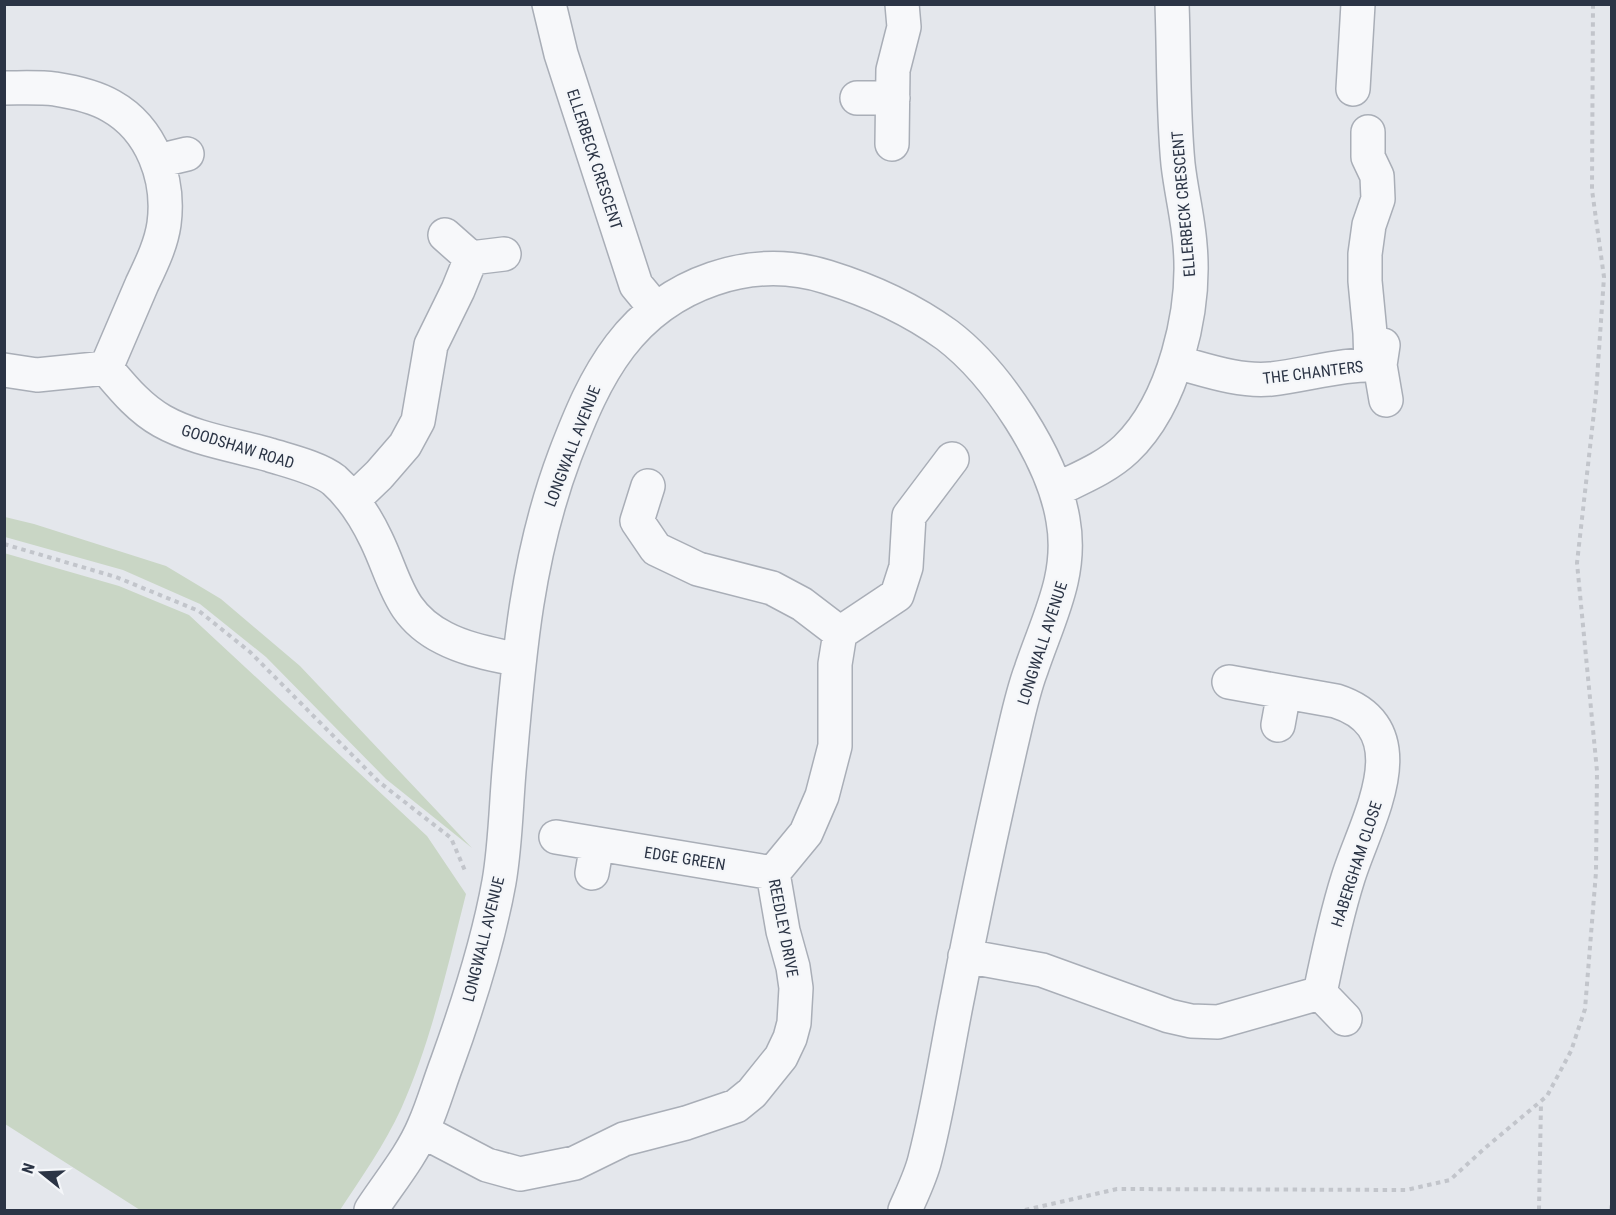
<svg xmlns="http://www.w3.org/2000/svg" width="1616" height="1215" viewBox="0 0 1616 1215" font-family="'Roboto Condensed',sans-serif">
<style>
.green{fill:#c9d6c5}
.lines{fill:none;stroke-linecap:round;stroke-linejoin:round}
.minor-casing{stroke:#a9aeb7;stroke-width:36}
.path{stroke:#c2c5cb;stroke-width:4;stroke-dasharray:4.5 4.5;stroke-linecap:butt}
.minor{stroke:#f7f8fa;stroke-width:33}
.labels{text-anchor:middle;stroke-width:4.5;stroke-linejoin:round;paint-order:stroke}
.street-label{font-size:16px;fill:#2b3445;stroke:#f4f6f9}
</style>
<rect width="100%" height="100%" fill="#e4e7ec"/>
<path class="green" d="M5,517L34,524L166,566L221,599L300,666L472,848L386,779L266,657L200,604L123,570L5,537Z
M4,553L119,586L189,615L427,836L466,894C448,965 431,1042 401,1109C385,1144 361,1178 340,1210H140L5,1124Z"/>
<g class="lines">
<defs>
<path id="minor" d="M549,4L561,54L636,285L655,308
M4,88C21,88 39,87 55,89C74,92 94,96 111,106C152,129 170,179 164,224C161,245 151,265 142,284C130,312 118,340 106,368C123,388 139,408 162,421C194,439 235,445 270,455C289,461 319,468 334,480C352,496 366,518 376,539C396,580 398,615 444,638C467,650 493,654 518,660
M1353,89L1358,4
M857,98H893
M1368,132V157L1377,176L1378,199L1369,225L1365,254V281L1370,333L1371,365
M892,144L893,70L904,27L902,4
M158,161L187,154
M445,235L471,258L504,254
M1383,345L1380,365L1386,400
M1176,362C1206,370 1239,382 1271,379C1307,375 1344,363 1380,365
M4,370L37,375L106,368
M648,486L637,521L656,549L698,569L772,588L802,604L840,633
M1056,490C1080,478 1106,468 1126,449C1174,403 1196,310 1190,245C1188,218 1181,191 1178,164C1173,112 1174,57 1172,4
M353,500L379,475L405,445L418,421L431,345L458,290L471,258
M1229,682L1336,701C1423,729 1365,822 1348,878C1336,916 1328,954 1320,993
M1278,725L1284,692
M556,837L773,873
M592,873L597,844
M965,956L1042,970L1169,1016L1191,1021L1218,1022L1320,993L1345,1019
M422,1131L487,1165L520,1174L575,1163L624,1139L686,1123L736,1106L752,1093L781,1057L790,1038L794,1023L796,988L793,967L783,931L773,873L806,833L822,796L835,746V664L840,633L897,595L906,567L909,516L952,459
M371,1210C388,1184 412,1155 424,1126C433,1106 439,1084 447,1063C468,1005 488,943 499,882C506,842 506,800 510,760C519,653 527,556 565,455C580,416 595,379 620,346C668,283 751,253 827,277C869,290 911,309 947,335C997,373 1053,458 1063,520C1073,575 1048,619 1031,670C1022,694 1017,720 1011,745C992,828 974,912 958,995C947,1049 939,1105 925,1159C921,1176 912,1194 905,1210"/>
</defs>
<use href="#minor" class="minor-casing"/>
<path class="path" d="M4,544L116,577L199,611L250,652L379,782L451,838L466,873
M1025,1210L1117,1189L1406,1190L1450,1180L1485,1148L1547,1096L1571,1051L1585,1009L1596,872L1597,771L1577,563L1596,394L1604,277L1592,190L1593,4
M1539,1210L1541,1103
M1611,1210L1612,1203"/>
<use href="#minor" class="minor"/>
</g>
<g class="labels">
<g class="street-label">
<text transform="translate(595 159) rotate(72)" y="6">ELLERBECK CRESCENT</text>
<text transform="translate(1183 204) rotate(-95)" y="6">ELLERBECK CRESCENT</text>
<text transform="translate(1313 372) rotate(-7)" y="6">THE CHANTERS</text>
<text transform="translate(238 446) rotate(17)" y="6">GOODSHAW ROAD</text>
<text transform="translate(572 446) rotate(-69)" y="6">LONGWALL AVENUE</text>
<text transform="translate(1042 643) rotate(-72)" y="6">LONGWALL AVENUE</text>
<text transform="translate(685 858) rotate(9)" y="6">EDGE GREEN</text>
<text transform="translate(1356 864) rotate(-72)" y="6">HABERGHAM CLOSE</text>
<text transform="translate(784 928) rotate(79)" y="6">REEDLEY DRIVE</text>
<text transform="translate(483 939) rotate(-76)" y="6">LONGWALL AVENUE</text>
</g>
</g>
<rect width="1616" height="1215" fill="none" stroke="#2b3445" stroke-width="12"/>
<g transform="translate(42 1173) rotate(288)" stroke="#f4f6f9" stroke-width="4.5" paint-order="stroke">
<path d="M0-4.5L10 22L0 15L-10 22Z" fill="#2b3445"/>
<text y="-9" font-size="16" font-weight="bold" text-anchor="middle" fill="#2b3445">N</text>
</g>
</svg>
